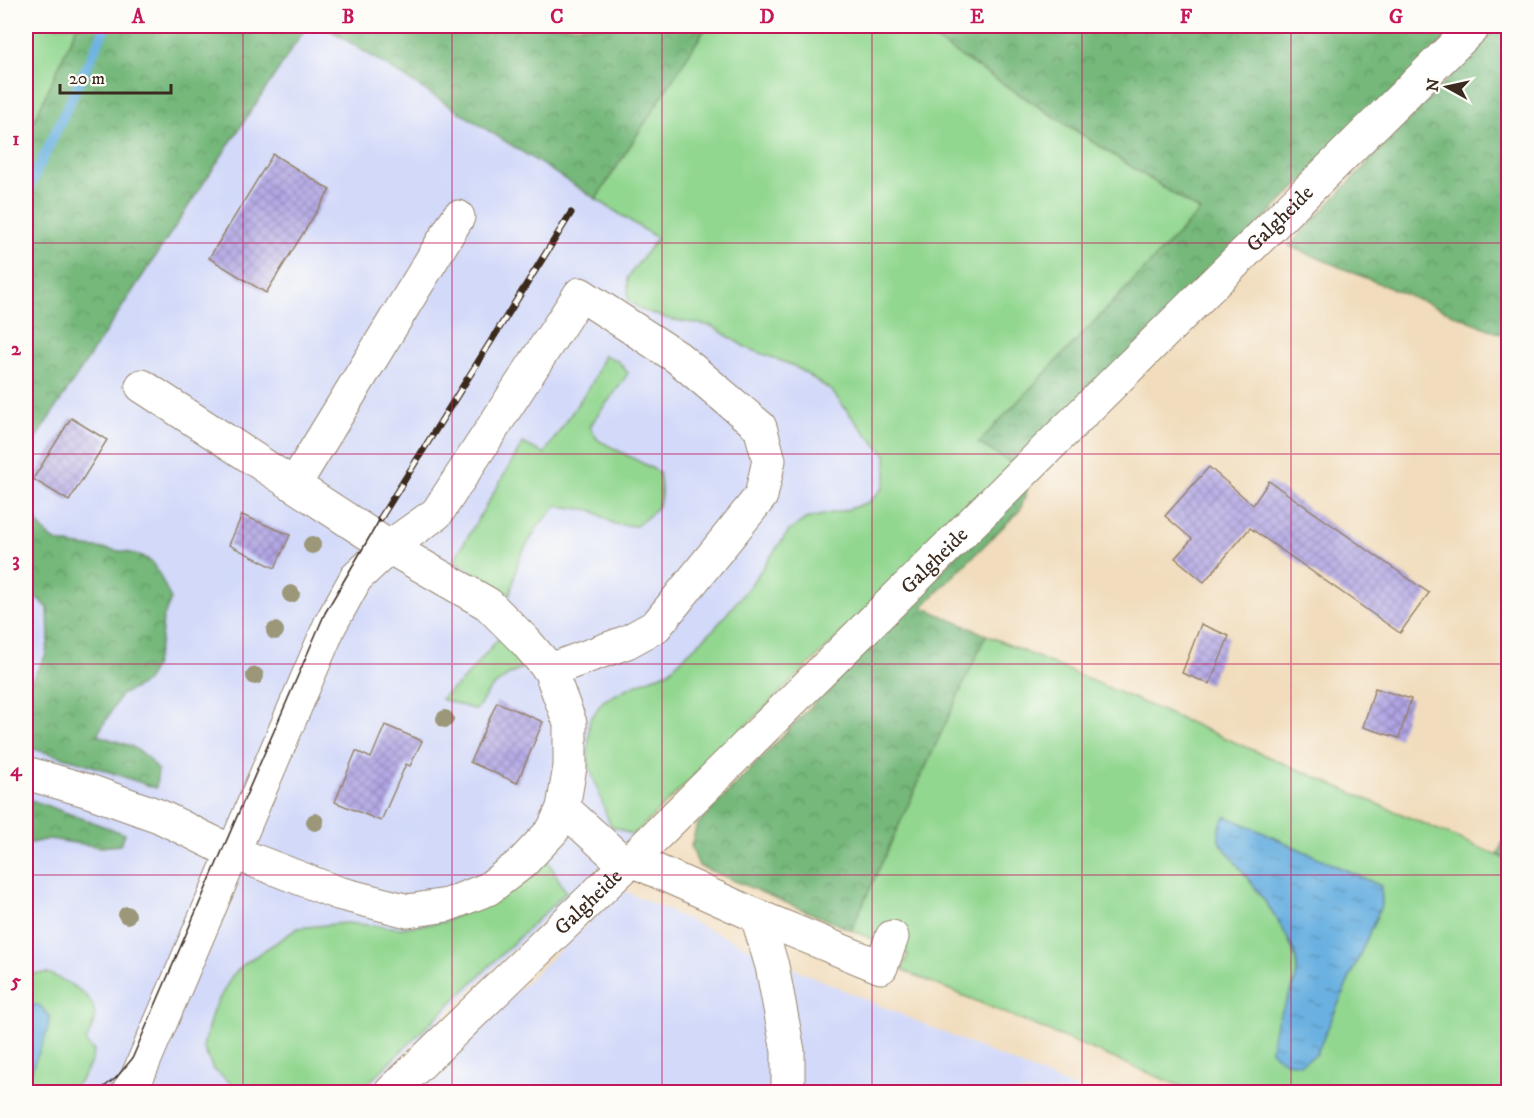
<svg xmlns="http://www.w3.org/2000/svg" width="1534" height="1118" viewBox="0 0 1534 1118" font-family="'IM FELL DW Pica',serif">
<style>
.built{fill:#d2d9f9}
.green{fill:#92d790;stroke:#668057;stroke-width:1.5;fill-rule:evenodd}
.forest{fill:url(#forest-crowns);stroke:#58714c;stroke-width:1.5}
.water{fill:url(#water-ripples);stroke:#526e80;stroke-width:1.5}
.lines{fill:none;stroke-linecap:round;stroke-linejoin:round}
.stream{stroke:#6ab1e1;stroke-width:10}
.building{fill:url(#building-cross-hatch)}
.minor-casing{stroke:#96846e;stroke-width:35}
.minor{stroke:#fff;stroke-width:33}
.tram{stroke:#3b2a1e;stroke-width:1.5}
.rail-casing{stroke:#3b2a1e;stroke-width:7}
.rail{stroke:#fdfcf7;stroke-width:4.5;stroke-dasharray:14;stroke-linecap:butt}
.tree{fill:#9b9778}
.grid{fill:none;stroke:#c2185b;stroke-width:1.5;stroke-opacity:0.55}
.labels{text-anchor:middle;stroke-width:6;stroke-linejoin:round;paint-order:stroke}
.street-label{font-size:21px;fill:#3b2a1e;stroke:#fdfcf7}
.neatline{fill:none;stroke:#c2185b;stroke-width:2}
.grid-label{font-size:20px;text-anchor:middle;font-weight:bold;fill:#c2185b}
</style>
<defs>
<pattern id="forest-crowns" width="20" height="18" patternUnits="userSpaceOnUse" patternTransform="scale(1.5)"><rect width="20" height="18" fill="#75b87a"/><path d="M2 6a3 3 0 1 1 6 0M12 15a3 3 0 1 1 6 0" fill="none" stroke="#619663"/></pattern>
<pattern id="water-ripples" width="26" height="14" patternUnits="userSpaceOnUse" patternTransform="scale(1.5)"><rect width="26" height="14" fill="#6ab1e1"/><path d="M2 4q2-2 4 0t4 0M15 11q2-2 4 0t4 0" fill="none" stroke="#5890b6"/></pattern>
<pattern id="building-cross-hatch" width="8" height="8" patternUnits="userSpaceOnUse" patternTransform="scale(1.5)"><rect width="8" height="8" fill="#b0a4e4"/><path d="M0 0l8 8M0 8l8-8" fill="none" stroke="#9086b8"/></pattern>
</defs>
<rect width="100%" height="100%" fill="#fdfcf7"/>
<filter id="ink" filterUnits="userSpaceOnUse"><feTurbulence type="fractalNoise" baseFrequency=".0167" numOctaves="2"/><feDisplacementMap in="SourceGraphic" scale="12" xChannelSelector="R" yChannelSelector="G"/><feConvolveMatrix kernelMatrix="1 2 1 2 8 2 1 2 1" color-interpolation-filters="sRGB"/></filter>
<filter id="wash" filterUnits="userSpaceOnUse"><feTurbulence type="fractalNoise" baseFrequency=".008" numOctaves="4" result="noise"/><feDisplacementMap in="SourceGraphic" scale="24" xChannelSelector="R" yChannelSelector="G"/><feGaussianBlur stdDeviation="1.35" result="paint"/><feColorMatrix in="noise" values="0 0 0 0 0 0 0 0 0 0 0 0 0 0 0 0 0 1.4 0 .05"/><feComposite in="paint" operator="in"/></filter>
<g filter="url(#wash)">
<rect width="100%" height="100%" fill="#f1ddbd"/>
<path class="built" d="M307,26H324L1015,465L595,872L364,1092H26V453Z
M623,890L804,973L1083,1092H411Z"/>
<path class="green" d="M26,26H77L26,139Z
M707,26H914L1200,211L979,442L1015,465L633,835L610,825L588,762L589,721L603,701L628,688L669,671L715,628L752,583L788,532L805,519L846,510L869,502L883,488L886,476V455L855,421L831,390L794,366L745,347L712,326L668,319L642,310L628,300V277L657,238L596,199Z
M604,355L618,361L628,373C617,393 601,407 590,427L598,440L659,472C664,504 661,507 636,526L614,524L592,510L557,506L539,525L519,558L510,595L454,560L523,443L544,454L592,383Z
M986,635L1508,860V1092H1194L902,970L908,954L851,930ZM1226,816L1381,886L1382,904L1316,1055L1274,1031C1282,1012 1296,991 1297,971C1299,937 1240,869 1219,841Z
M499,638L524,667L509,675L490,689L476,710L441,699L466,677Z
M548,861L566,892L359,1092H237L232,1084L213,1069L203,1047L213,1010L232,976L245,963L298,928L345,923L401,928L444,922L504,894Z
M48,973C66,982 100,995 94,1021C92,1029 88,1035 86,1043L94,1051C91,1066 79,1088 64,1092C53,1095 37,1092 26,1092C26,1069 45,1041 50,1016L39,1006L26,1005V974Z"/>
<path class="forest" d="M77,26H307L26,453V139Z
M324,26H707L596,199Z
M914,26H1459L1015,465L978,443L1200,211Z
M1498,26H1508V337L1289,246Z
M1032,477L1020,510L922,607L986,635L851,930L699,866L691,846L697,825Z
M26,506C34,517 43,535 56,541C78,550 138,547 151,562C160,571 165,588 171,599L163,619L161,640L154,667L145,683L121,695L97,735L131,746L147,757L158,770L156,788L81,762L26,747V689L45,657L49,639L48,608L37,598L26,594Z
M26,800L34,801L125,834L120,845L101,847L49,839L26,844Z
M1508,829V860L1498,855Z"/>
<path class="water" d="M1226,816L1381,886L1382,904L1316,1055L1300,1064L1285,1062L1271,1051C1272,1045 1272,1038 1274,1032C1278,1011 1294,994 1297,972C1301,939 1239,868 1219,841V827Z
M26,1005H39L50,1016L47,1033L26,1083Z"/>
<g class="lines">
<path class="stream" d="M26,194L106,26"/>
</g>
<g id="blocks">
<path class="building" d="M273,154L330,190L266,293L209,258Z
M71,418L107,440L69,501L33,479Z
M1209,467L1253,505L1269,481L1429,593L1400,633L1250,528L1204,582L1175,558L1192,539L1165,516Z
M242,515L290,535L275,568L229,545Z
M1201,624L1229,636L1210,684L1182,673Z
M1375,688L1411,699L1399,738L1363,727Z
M497,702L543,722L517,783L470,762Z
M385,725L422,741L410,766L406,764L381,821L335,802L356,751L371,758Z"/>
</g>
</g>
<g filter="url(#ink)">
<use href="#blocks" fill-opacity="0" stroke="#96846e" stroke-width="1.5"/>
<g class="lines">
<defs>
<g id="minor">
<path d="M294,485L458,217"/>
<path d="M26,773L89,791L159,816L232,852L338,893L408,911L447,905L488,889L522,863L553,830L563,808L570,767V723L550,670L525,641L488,604L389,547L142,386"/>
<path d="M563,808L626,865"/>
<path d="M632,860L757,916L772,966L788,1051V1092"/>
<path d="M757,916L881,967L892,937"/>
<path d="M128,1092L136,1080L330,625L356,578L389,547L437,513L580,294L677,357L760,427L769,460L761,496L656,626L627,642L550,670"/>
<path id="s1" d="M391,1092L626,865L1474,26"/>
</g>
</defs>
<use href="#minor" class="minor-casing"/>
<use href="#minor" class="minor"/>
<path class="tram" d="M97,1092L116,1078L132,1059L325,613L380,519"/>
<defs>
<path id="rail" d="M380,519L571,213"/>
</defs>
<use href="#rail" class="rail-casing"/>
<use href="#rail" class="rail"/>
</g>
<g class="tree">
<circle cx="312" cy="545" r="9"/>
<circle cx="291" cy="594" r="9"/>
<circle cx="275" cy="631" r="9"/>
<circle cx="255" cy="676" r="9"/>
<circle cx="445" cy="719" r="9"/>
<circle cx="315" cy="822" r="9"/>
<circle cx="127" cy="915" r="9"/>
</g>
</g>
<path class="grid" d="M243,26V1092M452,26V1092M662,26V1092M872,26V1092M1082,26V1092M1291,26V1092M26,243H1508M26,454H1508M26,664H1508M26,875H1508"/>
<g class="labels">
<g class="street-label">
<text dy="7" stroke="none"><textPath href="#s1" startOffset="1246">Galgheide</textPath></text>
<text dy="7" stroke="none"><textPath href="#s1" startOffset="760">Galgheide</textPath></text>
<text dy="7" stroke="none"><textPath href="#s1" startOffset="274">Galgheide</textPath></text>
</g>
</g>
<rect width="1534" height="1118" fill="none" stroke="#fdfcf7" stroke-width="66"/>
<g transform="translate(1447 87) rotate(278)" stroke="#fdfcf7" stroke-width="4.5" paint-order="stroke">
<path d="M0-4.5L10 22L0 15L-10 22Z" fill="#3b2a1e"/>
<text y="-9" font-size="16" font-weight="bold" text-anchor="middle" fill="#3b2a1e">N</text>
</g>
<path d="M60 84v9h111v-9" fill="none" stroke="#3b2a1e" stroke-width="3"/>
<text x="69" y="84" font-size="18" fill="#3b2a1e" stroke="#fdfcf7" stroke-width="4.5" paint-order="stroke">20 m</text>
<rect x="33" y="33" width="1468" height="1052" class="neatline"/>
<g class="grid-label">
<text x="138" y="23">A</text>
<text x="348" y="23">B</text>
<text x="557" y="23">C</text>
<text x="767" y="23">D</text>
<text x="977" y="23">E</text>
<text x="1186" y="23">F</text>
<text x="1396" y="23">G</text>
<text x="16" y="145">1</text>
<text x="16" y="355">2</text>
<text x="16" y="566">3</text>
<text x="16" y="776">4</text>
<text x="16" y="987">5</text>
</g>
</svg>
